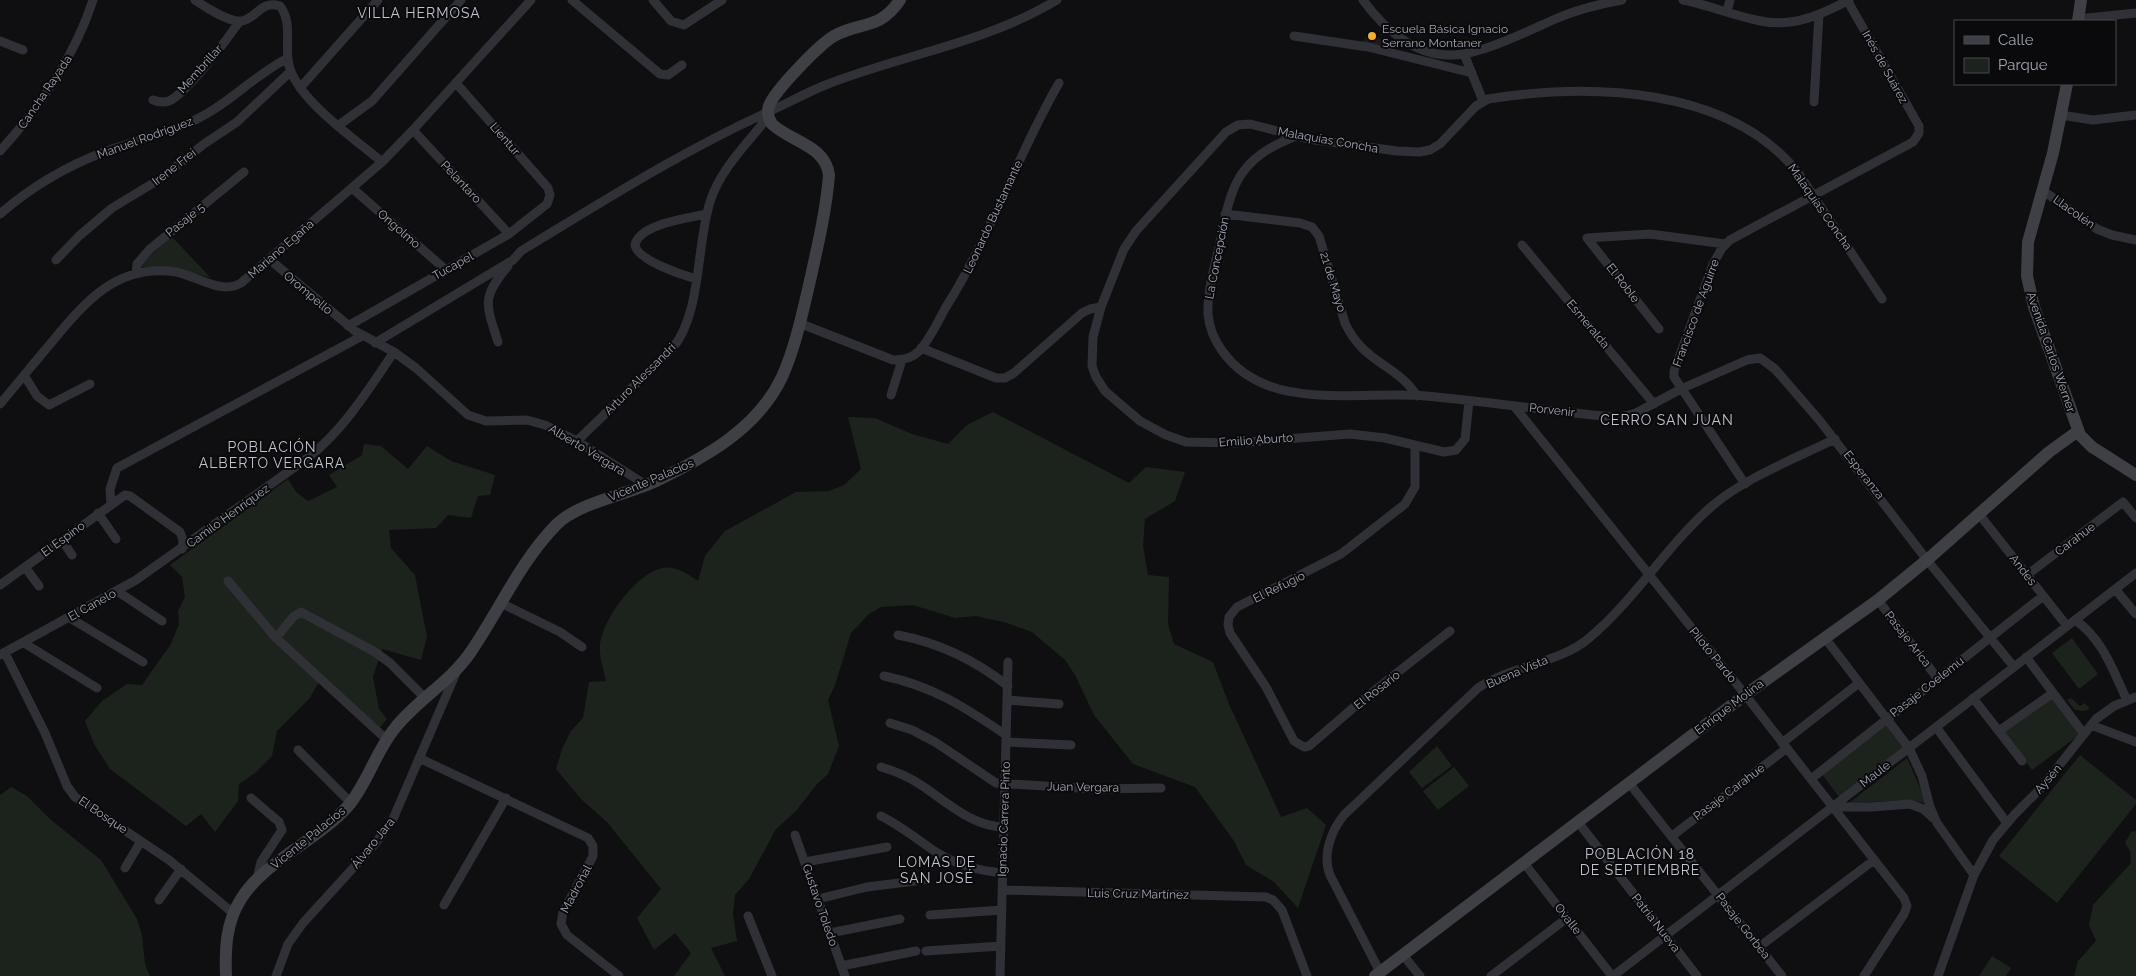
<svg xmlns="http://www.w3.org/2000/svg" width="2136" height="976" viewBox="0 0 2136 976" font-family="Raleway,sans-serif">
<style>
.built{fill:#1b1b1e}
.green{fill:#1c231c}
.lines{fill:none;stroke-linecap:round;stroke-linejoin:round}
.street{stroke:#303136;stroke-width:9}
.secondary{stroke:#3e4046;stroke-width:12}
.poi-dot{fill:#f7ae21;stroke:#0a0a0c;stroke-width:2}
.labels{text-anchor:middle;stroke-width:4;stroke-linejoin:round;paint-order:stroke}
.poi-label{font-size:12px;fill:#a0a5b2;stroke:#0a0a0c;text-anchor:start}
.street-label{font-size:12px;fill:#a0a5b2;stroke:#0a0a0c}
.neighbourhood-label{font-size:14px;letter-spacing:1px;fill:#c1c4ce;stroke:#0a0a0c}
</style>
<rect width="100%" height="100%" fill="#0f0f11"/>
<path class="built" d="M1371,30L1384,43L1394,52L1360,45Z"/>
<path class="green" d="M171,236L211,278L176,268L139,267Z
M993,412L1129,483L1146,467L1185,472L1175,501L1145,519L1143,546L1148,575L1169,577L1168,624L1174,644L1213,662L1229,704L1281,817L1307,808L1326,825L1298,908L1274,882L1246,865L1234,841L1195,787L1133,764L1094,715L1075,675L1065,660L1032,632L1007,623L976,616L955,618L913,605L881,607L869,614L851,633L835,685L828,700L839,746L828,774L817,784L796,811L776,829L749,879L735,895L733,914L737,941L711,948L725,976H674L691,953L675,933L654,950L637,918L661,889L607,822L581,799L556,769L562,749L571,731L583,718L589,682L606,681C604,671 599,657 600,646C602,620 636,573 663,568C675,565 690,575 698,581L705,556L725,531L796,492L829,491L844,485L861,469L848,417L875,418L912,434L948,444L967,425Z
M364,444L381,446L408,469L427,446L451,461L495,475L490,495L478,496L471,518L448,515L436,528L389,530L391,548L415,575L427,637L421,660L382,649L373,677L379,709L387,719L378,730L320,680L309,699L277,731L272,756L255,773L239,784L238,801L215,832L201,814L186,826L110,769L94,744L85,721L102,701L127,684L142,685L171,644L179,624L178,611L185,597L182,577L170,565L288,479L296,492L308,501L337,487L329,475L362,455Z
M2072,638L2098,674L2079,689L2052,653Z
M2053,698L2079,735L2032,770L2004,733Z
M2071,698L2080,706L2085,703L2090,709L2084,711L2075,710L2067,700Z
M1887,724L1904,749L1839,797L1822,774Z
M1437,746L1452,766L1422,788L1409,772Z
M2080,755L2136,800V804L2057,903L1999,856Z
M1907,758L1927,804L1912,800L1849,803Z
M1454,767L1469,786L1438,810L1423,791Z
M11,787L27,796L51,820L101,860L137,919L142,935L145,964L150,976H0V795Z
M2136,831V976H2074L2078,961L2096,941L2089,925L2093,905L2131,863L2130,851L2125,843L2131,832Z
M1992,956L2011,968L2006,976H1979Z"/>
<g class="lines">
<path class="street" d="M195,0C205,7 230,23 242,21C257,18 261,0 280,6C294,24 283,49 290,69C301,102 355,139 382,162
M572,0L660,74L668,75L682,65
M653,0L671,21L684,25L722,0
M1363,0C1383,28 1416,57 1453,55C1482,54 1526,32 1553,20C1575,10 1599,4 1622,0
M1683,0C1709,5 1734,16 1761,21C1792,28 1823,14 1849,0
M1727,11L1730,0
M2078,19L2136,13
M1294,36L1368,47L1472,73
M0,41L23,50
M1464,54L1483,101
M300,88L378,0
M153,100C158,102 163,103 169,101C186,94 228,38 240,21
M1814,102L1819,14
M2061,115L2093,120L2136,115
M339,125L372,101L461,0
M413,130L509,234
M1296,136C1237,159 1231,185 1220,243C1215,265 1207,291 1208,314C1209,328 1215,341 1223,352C1268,414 1361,390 1426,396C1470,400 1514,406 1557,411C1579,413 1600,417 1621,417L1636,413L1681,389L1747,360L1760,358L1775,369L1820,421L1927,560L2014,667
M0,151C41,106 74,58 93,0
M352,188L446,270
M2042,190L2097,229L2112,235L2136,240
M0,214C30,188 67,166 104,152C133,141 165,134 193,121C228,105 254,75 288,58
M1225,214L1300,223L1312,227L1319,236L1345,323C1363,363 1398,365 1417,396
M1587,238L1650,234L1725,244
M1587,238L1659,329
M1522,245L1654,404
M269,259L355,331L394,352L416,368L468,415L486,421L527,420L545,425L577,441L646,485
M56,260L79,236L112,208L160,179L204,144L237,122L291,71
M136,274L137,264L150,249L244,172
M696,279C682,275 637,260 635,245C639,224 689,218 707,214
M799,323L893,360C902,360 911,359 918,352C930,340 938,321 946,307C991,236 1017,155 1059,83
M348,326L509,234L547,204L550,195L548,188L456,83
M498,342C486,304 481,298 508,266
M375,343L513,260L521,251C602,202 682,151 768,112C786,104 804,94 823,86C900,55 984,44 1057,0
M921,348L996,378H1005L1014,373L1082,313L1090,309L1101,307
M24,375L37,396L49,405L90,384
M891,395L902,360
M1469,401L1465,439L1456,450L1444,452L1385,438L1350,434L1236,443L1186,442L1166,435L1140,421L1105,391L1096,377L1092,366L1093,337L1101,307L1124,249L1136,231L1226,132L1238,125L1250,124L1308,139L1397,151L1419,152L1430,150L1440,144L1476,106L1488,99C1590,83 1730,86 1799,174L1882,299
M0,404C17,384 34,363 51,343C85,302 117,263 176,272C197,276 221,295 241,283L382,162L413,130L531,0
M1514,406L1739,687L1904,898L1907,906L1904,914L1864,976
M577,441L672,349C702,313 696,246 710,202C720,169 748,143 768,117
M1415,445V487L1405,504L1341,554L1237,607L1229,617L1228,625L1230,633L1266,687L1294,741L1304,747L1309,746L1360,702L1450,631
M1745,484L1674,377V371L1713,264L1722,248L1730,240L1913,142L1919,133V126L1847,0
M111,503L110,489L117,468L362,336
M98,513L116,539
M1979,514L2067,626
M62,540L72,555
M25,567L39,586
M2027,575L2123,502L2136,518
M228,581L276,638L386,739
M0,585L125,495L130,496L180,532L183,540L182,549
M2115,589L2136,614
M117,591L162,621
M1878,600L1938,679
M501,603L560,632L582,647
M70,618L143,662
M2075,620C2103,639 2113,671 2127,700
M898,635C940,643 975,660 1008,686
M276,638L293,617L301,612L375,652L390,663L425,698
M1825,638L1909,748L1922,776L1930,807L1937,823L1974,875
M24,643L97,688
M5,653L45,733L67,786L75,797L169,860L233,913
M0,655L136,580L309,457C345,428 368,390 394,352
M2026,657L2084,734
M884,676C933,686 966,708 1006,735
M1973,698L2022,761
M1007,700L1059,704
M890,723L912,730L935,742L996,783L1096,789L1161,788
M2091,725L2136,742
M1936,727L2007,823
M1999,731L2053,693
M1006,742L1071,745
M1782,743L1859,683
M298,750L351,803
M419,758L588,838L593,846V856L563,912L561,924L567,935L619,976
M881,767C895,771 909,777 921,785C947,802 971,826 1004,827
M1811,779L2043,596
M1629,783L1782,976
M251,798L279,822L282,830L261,862L257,879
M1833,807H1871L1910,804L1923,809L1933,818
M881,816C901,826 918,840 936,852C957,865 979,871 1003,873
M1578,822L1697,976
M795,835L845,976
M1672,836L1787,748
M805,862L887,847
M1524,863L1612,976
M125,868L141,841
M1002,890L1266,897L1273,900L1282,910L1307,976
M818,899L867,887L923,880
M159,900L181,869
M444,905L506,798
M930,915L1002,910
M748,916L772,976
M830,933L900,919
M1759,947L1874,860
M926,951L1001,946
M1403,955L1420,976
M841,966L916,951
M1380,972L1330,875C1322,855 1331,831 1344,815L1478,688C1511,666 1559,663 1588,639C1635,600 1666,546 1712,506C1745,478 1796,458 1835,439
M276,976L288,944L303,923L375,844L393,819L456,673
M1000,976L1008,662
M1491,976L1567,918
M1613,976L2136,573
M1938,976L1974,875L1993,840L2015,814L2042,787L2096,719L2114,706L2136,697"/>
<path class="secondary" d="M2078,21L2081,0
M2067,84L2053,153L2028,242L2027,276L2034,307L2080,435L2092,447L2136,475
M226,976C225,949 226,922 241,899C264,861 319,840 349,805C368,782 376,751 395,728C417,700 450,682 470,653C499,611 520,562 556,525C579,502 627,495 658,480C706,457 758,428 782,377C795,348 802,315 809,285C817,249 826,212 829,175C825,145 791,142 772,124C768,118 767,112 769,106C774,91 820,44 834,36C860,21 879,31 900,0
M1375,976L1745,695L1878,600L1927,560L2049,452L2078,431"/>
</g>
<circle class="poi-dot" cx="1372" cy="36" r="5"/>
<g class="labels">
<g class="poi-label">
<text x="1382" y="33">Escuela Básica Ignacio<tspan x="1382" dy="14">Serrano Montaner</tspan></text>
</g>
<g class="street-label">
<text transform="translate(1885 67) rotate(61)" y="4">Inés de Suárez</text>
<text transform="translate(200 69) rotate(-48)" y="4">Membrillar</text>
<text transform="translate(45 92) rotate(-56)" y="4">Cancha Rayada</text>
<text transform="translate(145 138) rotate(-20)" y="4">Manuel Rodríguez</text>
<text transform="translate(505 139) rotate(49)" y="4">Lientur</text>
<text transform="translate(1328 140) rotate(10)" y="4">Malaquías Concha</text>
<text transform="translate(174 167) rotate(-38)" y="4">Irene Frei</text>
<text transform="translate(461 182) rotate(47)" y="4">Pelantaro</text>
<text transform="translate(1820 207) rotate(55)" y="4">Malaquías Concha</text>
<text transform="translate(2074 212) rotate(35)" y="4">Llacolén</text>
<text transform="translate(993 217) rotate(-65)" y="4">Leonardo Bustamante</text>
<text transform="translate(185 220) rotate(-39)" y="4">Pasaje 5</text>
<text transform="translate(399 229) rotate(41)" y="4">Ongolmo</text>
<text transform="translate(281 249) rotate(-41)" y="4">Mariano Egaña</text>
<text transform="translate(1217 258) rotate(-79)" y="4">La Concepción</text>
<text transform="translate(453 266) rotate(-29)" y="4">Tucapel</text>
<text transform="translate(1333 282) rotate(73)" y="4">21 de Mayo</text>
<text transform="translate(1623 283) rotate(52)" y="4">El Roble</text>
<text transform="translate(308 293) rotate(40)" y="4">Orompello</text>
<text transform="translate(1696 313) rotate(-70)" y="4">Francisco de Aguirre</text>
<text transform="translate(1588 324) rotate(50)" y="4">Esmeralda</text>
<text transform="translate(2051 352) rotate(71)" y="4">Avenida Carlos Werner</text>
<text transform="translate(640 379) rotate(-45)" y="4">Arturo Alessandri</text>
<text transform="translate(1552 410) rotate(6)" y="4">Porvenir</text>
<text transform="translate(1256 440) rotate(-4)" y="4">Emilio Aburto</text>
<text transform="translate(587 450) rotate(31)" y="4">Alberto Vergara</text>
<text transform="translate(1864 475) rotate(52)" y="4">Esperanza</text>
<text transform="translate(651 480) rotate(-23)" y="4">Vicente Palacios</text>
<text transform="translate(228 516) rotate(-36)" y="4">Camilo Henríquez</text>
<text transform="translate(63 539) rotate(-36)" y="4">El Espino</text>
<text transform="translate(2075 539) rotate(-37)" y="4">Carahue</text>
<text transform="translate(2023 570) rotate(52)" y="4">Andes</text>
<text transform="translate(1279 587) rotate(-26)" y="4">El Refugio</text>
<text transform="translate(92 605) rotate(-29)" y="4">El Canelo</text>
<text transform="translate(1908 639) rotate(52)" y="4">Pasaje Arica</text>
<text transform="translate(1713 655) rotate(51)" y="4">Piloto Pardo</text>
<text transform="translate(1517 672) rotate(-23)" y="4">Buena Vista</text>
<text transform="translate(1927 687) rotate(-38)" y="4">Pasaje Coelemu</text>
<text transform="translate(1377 690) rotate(-38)" y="4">El Rosario</text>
<text transform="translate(1729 707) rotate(-37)" y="4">Enrique Molina</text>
<text transform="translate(1875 774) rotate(-38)" y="4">Maule</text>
<text transform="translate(2048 779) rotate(-49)" y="4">Aysén</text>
<text transform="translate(1083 787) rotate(1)" y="4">Juan Vergara</text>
<text transform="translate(1729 792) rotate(-37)" y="4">Pasaje Carahue</text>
<text transform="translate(103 815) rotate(34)" y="4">El Bosque</text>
<text transform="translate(1004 819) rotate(-88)" y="4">Ignacio Carrera Pinto</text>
<text transform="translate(308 838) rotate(-39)" y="4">Vicente Palacios</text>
<text transform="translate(373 843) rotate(-51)" y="4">Álvaro Jara</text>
<text transform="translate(576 889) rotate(-62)" y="4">Madroñal</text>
<text transform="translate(1138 894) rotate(1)" y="4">Luis Cruz Martínez</text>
<text transform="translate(820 905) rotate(71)" y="4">Gustavo Toledo</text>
<text transform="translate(1568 919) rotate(52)" y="4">Ovalle</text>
<text transform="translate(1656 923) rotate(52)" y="4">Patria Nueva</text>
<text transform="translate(1743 926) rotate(52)" y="4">Pasaje Gorbea</text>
</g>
<g class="neighbourhood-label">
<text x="419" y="18">VILLA HERMOSA</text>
<text x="1667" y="425">CERRO SAN JUAN</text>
<text x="272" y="452">POBLACIÓN<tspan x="272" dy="16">ALBERTO VERGARA</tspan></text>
<text x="1640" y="859">POBLACIÓN 18<tspan x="1640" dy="16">DE SEPTIEMBRE</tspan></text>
<text x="937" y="867">LOMAS DE<tspan x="937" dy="16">SAN JOSÉ</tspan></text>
</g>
</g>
<rect x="1954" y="20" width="162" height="65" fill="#0a0a0c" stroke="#46484e"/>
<rect x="1964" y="36" width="25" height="8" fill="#3e4046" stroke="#46484e"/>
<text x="1998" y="45" font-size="15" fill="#a0a5b2">Calle</text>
<rect x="1964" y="58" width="25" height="15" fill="#1c231c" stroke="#46484e"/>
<text x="1998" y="70" font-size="15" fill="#a0a5b2">Parque</text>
</svg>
